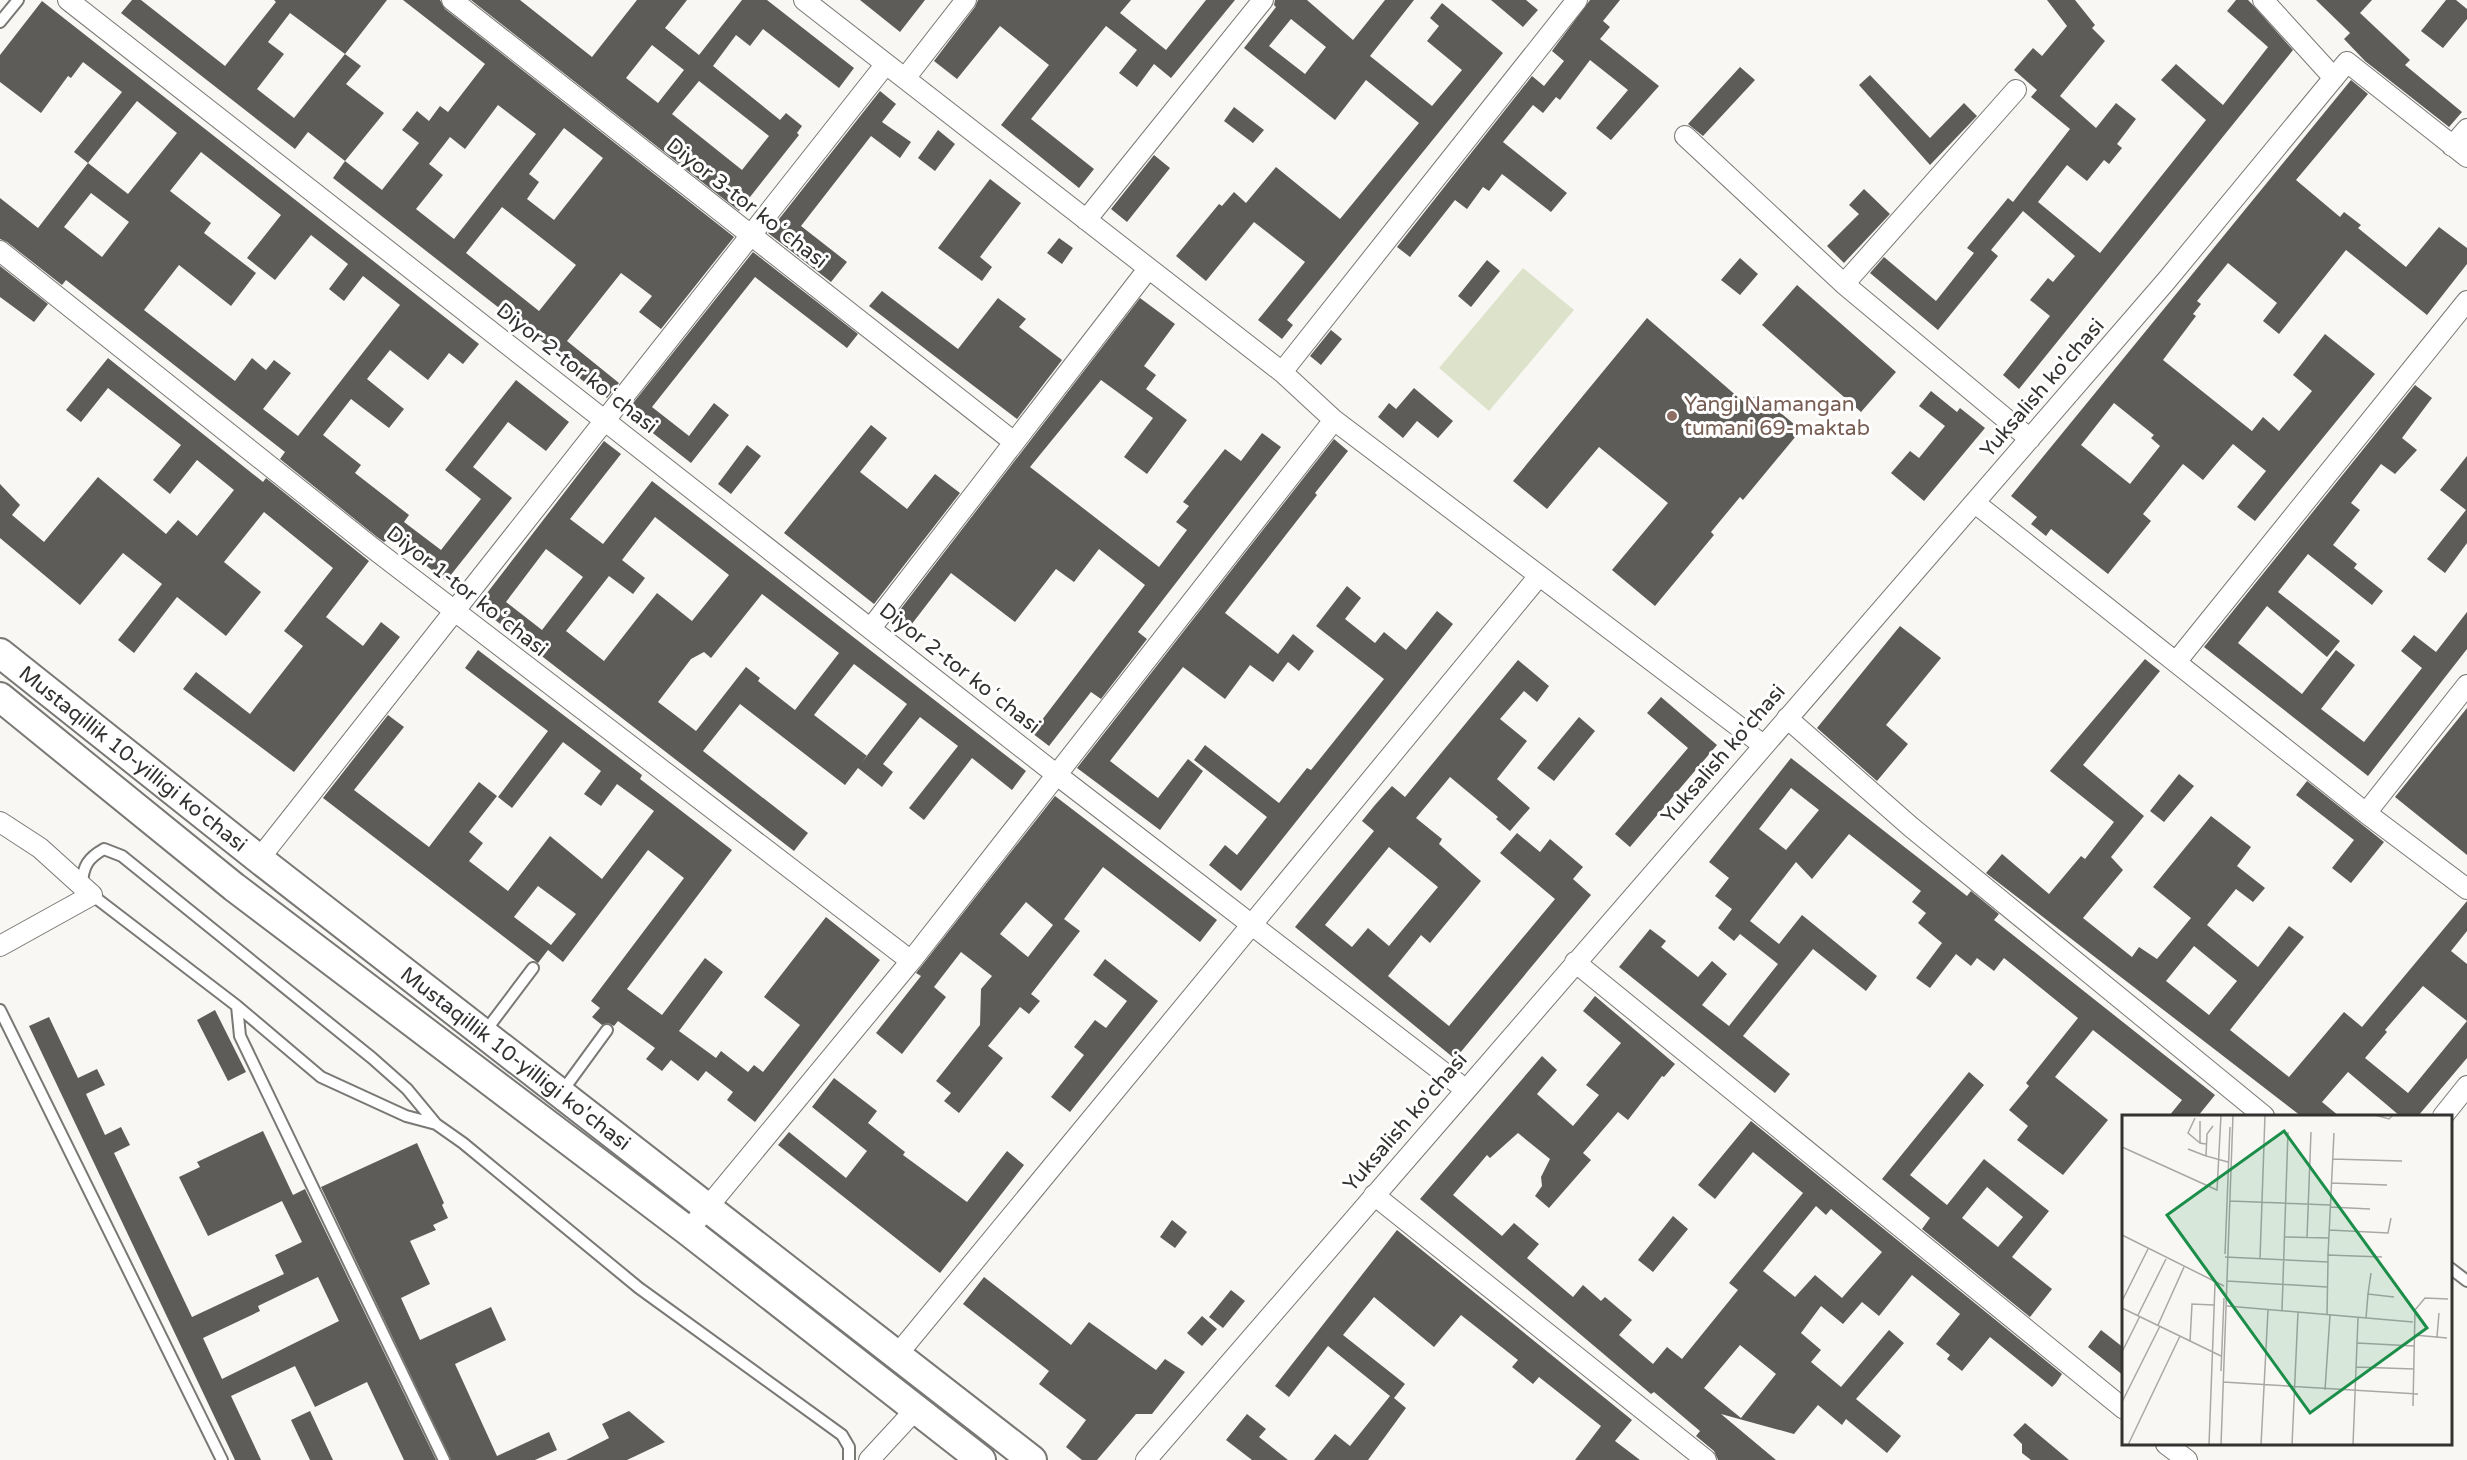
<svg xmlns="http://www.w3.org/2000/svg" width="2467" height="1460" viewBox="0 0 2467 1460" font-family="'Varela Round',sans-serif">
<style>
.green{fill:#dde3ca}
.building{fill:#5d5c59;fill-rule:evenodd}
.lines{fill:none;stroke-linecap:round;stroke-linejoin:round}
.service-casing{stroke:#797875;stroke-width:14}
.minor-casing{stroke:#797875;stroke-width:22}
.secondary-casing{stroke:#797875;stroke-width:32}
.service{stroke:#fff;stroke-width:10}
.minor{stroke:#fff;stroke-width:20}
.secondary{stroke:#fff;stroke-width:28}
.education-dot{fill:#8d6e63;stroke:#fff;stroke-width:2}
.labels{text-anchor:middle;stroke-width:6;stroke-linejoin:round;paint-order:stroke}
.street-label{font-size:21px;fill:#323230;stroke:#fff}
.education-label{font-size:21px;fill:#785e54;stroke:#fff;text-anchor:start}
.inset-road{fill:none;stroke:#a9a8a6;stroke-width:1.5}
.view{fill:#1b8e49;fill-opacity:0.15;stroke:#1b8e49;stroke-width:3}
.inset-edge{fill:none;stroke:#323230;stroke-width:3}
</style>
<rect width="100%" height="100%" fill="#f8f7f4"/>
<path class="green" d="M1523,268L1574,310L1489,411L1439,368Z"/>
<path class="building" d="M132,0H141L225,66L276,2L274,0H387L345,54L361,66L346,84L384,113L345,161L308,132L295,149L121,13ZM290,13L345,54L294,118L257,89L284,54L268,42Z
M403,0H440L445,9L734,237L661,329L639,312L652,296L621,273L567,341L619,383L607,398L601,393L600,395L565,366L568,362L333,178L345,161L382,190L419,143L402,130L417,111L429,121L440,106L448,112L485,64ZM498,105L536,134L454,239L416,209L443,175L429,164L450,137L465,149ZM564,128L603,158L554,220L527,199L539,182L529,174ZM502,207L576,265L539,311L466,253Z
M471,0H520L592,57L637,0H687L665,28L699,55L742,0H767L854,68L839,88L763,29L750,46L736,35L713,66L780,120L786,113L802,126L797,133L799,135L739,211ZM652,45L684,70L658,103L626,78ZM699,81L769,136L742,170L672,114Z
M860,0H925L900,32Z
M978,0H1131L1120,13L1166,50L1206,0H1235L1171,78L1154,64L1137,87L1119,73L1137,50L1106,26L1031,119L1094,169L1079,188L1001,125L1049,65L1000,26L957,79L934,61L975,7Z
M1275,0H1307L1353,40L1385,0H1414L1370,56L1432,106L1462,70L1427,41L1439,26L1430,18L1442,3L1503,53L1287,320L1293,325L1282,339L1258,320L1305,262L1254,222L1206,281L1176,256L1219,204L1222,206L1234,192L1246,203L1276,167L1340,219L1419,123L1366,80L1335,120L1244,48L1276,7L1274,5ZM1291,19L1326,47L1305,74L1269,46Z
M1491,0H1526L1538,10L1523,27Z
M1590,0H1620L1603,21L1610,27L1600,39L1659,86L1611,140L1596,128L1628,90L1590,60L1560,100L1556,97L1543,113L1533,105L1503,142L1567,193L1551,212L1502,174L1489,191L1483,187L1467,209L1455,200L1410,257L1397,247L1532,76L1544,86L1564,61L1552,51Z
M2047,0H2075L2095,25L2092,28L2105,41L2060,96L2096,128L2116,103L2136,119L2117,144L2122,148L2109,164L2104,160L2087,181L2067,165L2038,202L2100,253L2206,120L2161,80L2176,64L2223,105L2268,47L2227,11L2236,0H2248L2252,4L2293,50L2019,389L2003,375L2050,316L2030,300L2048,278L2053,282L2075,256L2023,211L1991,250L1998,256L1938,330L1870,273L1884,257L1936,301L1974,253L1967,248L2008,198L2013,202L2070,129L2031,97L2037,90L2014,70L2033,48L2042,56L2067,26Z
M2316,0H2372L2360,13L2410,60L2405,65L2462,112L2449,127L2365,61L2344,39L2350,33Z
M2446,0H2456L2467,9V19L2443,48L2421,31Z
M42,1L479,344L463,364L449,353L428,380L390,350L367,379L404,409L389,428L351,399L323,435L361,465L355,473L409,515L404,522L441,550L481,499L445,470L516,380L569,422L546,451L508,422L473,467L512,498L446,581L391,538L384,542L377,537L280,459L285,452L66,280L62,285L7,242L0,239V198L38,228L88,163L74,152L122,92L83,62L71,78L68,76L41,113L0,82V55ZM137,101L177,133L128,194L88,163ZM201,152L281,215L247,258L275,280L311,235L348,264L329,289L344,301L363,276L400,305L298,436L263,409L291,373L274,360L266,370L252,358L235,381L144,310L179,265L231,306L256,273L204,233L211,223L170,191ZM91,193L129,222L102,257L64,227Z
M1740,67L1755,80L1703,136L1688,124Z
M1870,75L1930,138L1964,103L1977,116L1930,165L1859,85Z
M2351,80L2368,94L2296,180L2340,217L2344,212L2361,225L2358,228L2406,267L2439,227L2467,248V264L2427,315L2346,250L2279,334L2263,321L2277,303L2228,263L2197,301L2201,304L2193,314L2196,316L2163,360L2252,431L2263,417L2279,431L2312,391L2293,375L2325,334L2375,374L2255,521L2237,507L2266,471L2233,444L2203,480L2183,464L2143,514L2151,521L2108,574L2051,529L2046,536L2031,524L2037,517L2011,496ZM2114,403L2154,435L2151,438L2160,446L2130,484L2081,445Z
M880,91L896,104L882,122L911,142L900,158L871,136L801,226L847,262L831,282L768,233Z
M1234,107L1264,130L1253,143L1224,121Z
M938,130L955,144L935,171L918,158Z
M1154,155L1170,168L1127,222L1111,209Z
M990,179L1021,203L980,257L992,267L982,281L938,248Z
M1864,189L1890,214L1844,263L1827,246L1859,214L1849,205Z
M1059,238L1073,248L1062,264L1047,253Z
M753,252L858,334L847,348L755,277L652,407L689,436L714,403L729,415L691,463L626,412Z
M1740,258L1758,274L1740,295L1721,280Z
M1487,260L1500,271L1471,307L1458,296Z
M0,266L48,304L34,322L0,297Z
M1797,285L1896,372L1861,412L1762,325Z
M882,291L958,349L998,298L1026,319L1019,327L1062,360L1017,419L869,306Z
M1140,298L1175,324L1144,366L1156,375L1146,389L1187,420L1147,474L1124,457L1153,418L1101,380L1030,467L1159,567L1187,530L1176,522L1189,506L1183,502L1225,449L1241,461L1262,433L1281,447L1138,632L1147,639L1101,699L1091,692L1049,746L1032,733L1145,585L1099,549L1074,582L1056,569L1015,622L951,573L908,629L893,619Z
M1647,318L1747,405L1757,393L1801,430L1743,500L1740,497L1711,532L1714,535L1655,606L1612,570L1668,503L1599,447L1547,509L1513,481Z
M1331,330L1342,339L1321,365L1310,356Z
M108,358L263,482L266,478L369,561L326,617L363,646L381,622L400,637L294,772L183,689L196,672L250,714L303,646L284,631L333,568L264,512L224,562L261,592L226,636L177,597L134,653L118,640L162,584L123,553L80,605L0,538V484L20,505L12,515L44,542L98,477L166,534L178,520L197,536L234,490L197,460L170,494L153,480L181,445L108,388L81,422L66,410Z
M2415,385L2432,398L2402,438L2417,450L2395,474L2381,464L2351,503L2360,510L2333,545L2357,564L2354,568L2383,591L2372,605L2308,554L2278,592L2340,641L2327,657L2267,606L2238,643L2302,694L2336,650L2355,665L2321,709L2364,742L2422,668L2401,651L2414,635L2436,652L2467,612V649L2368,776L2204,647Z
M1414,388L1453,421L1438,438L1417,421L1403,438L1378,417L1389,403L1396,409Z
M1931,391L1957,412L1960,408L1985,428L1924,501L1891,473L1910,451L1919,458L1945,426L1919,406Z
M871,425L887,438L860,472L907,509L935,474L960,493L874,604L784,533Z
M1334,439L1348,451L1315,493L1317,495L1225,613L1278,654L1293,634L1314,651L1299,671L1288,662L1273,682L1250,665L1225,699L1183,667L1110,761L1158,798L1188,759L1203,771L1160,830L1077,768Z
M604,441L621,454L570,519L603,544L652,481L1026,771L1012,790L972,758L924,820L909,808L958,746L920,717L883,764L893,772L882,787L858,768L845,785L740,704L703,751L808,833L794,851L477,606ZM655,517L729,575L692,621L657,593L604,661L566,631L609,576L633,594L645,578L622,560ZM546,549L583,577L542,630L506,602ZM762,594L839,653L795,710L758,681L760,678L746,667L696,731L658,702L691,659L704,652L711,658ZM854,664L907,704L862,762L867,756L814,715Z
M747,445L761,456L731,494L718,484Z
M2467,456V543L2445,573L2427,559L2466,510L2440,490Z
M1347,586L1361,598L1345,619L1375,643L1384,632L1406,650L1437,611L1453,624L1241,891L1209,865L1225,845L1237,855L1267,817L1194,760L1205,745L1279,803L1307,768L1311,770L1384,679L1316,626Z
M1900,626L1941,658L1886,725L1908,744L1877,781L1817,728Z
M478,650L642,775L640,779L732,850L627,989L662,1015L705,958L723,972L679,1031L716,1058L721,1051L748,1072L754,1065L763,1072L800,1025L764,997L826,917L880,960L755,1122L727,1100L733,1092L706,1071L698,1081L671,1060L662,1071L646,1059L655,1048L618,1021L614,1026L608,1023L602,1025L592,1017L600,1008L591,1001L684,878L648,850L563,962L548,950L538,963L323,798L388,715L404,727L354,790L429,847L479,782L497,796L469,832L483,843L469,861L508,891L550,836L602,879L654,811L617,784L601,806L584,794L601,771L563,742L512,808L498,797L548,731L465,668ZM538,886L576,914L551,945L514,917Z
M2145,659L2160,671L2083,765L2144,816L2111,857L2123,870L2083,918L2132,957L2139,947L2157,959L2191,918L2153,887L2211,816L2251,847L2237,866L2265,888L2253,902L2236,889L2207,925L2258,967L2289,926L2304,937L2230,1030L2289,1077L2344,1012L2362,1027L2467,901V931L2451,951L2467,964V1058L2418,1116H2400L2348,1072L2322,1102L2339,1116H2301L1986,873L2002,854L2049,894L2081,856L2085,859L2114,822L2050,771ZM2194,946L2237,981L2209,1015L2166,981ZM2423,986L2467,1021L2408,1093L2365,1058L2387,1032L2385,1030Z
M1518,660L1549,686L1537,702L1524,691L1500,719L1527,741L1497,779L1530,808L1510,831L1496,819L1498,817L1450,777L1416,818L1442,839L1439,844L1481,881L1430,943L1421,935L1388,976L1449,1026L1555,899L1500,853L1517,833L1540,852L1550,839L1583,867L1573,879L1591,895L1455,1059L1295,927L1374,831L1362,821L1375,805L1392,786L1405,797ZM1389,847L1438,887L1389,946L1368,928L1352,947L1325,925Z
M1661,697L1717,745L1630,847L1615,834L1688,748L1647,713Z
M2467,708V855L2395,797Z
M1579,717L1595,731L1554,781L1537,768Z
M1791,758L1967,896L1971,891L1999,914L1994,920L2215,1095L2198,1116H2169L2182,1100L2093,1030L2055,1077L2108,1120L2063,1175L2017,1140L2028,1126L2009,1110L2029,1086L2026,1083L2078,1018L2004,958L1994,971L1977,958L1971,966L1956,954L1930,988L1916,978L1942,943L1918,923L1926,913L1912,902L1921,891L1849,834L1812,879L1796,862L1750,921L1779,944L1802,915L1877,976L1866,991L1813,949L1743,1036L1790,1074L1775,1093L1619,967L1650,929L1666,941L1661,947L1698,977L1712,961L1727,974L1702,1005L1729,1026L1778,964L1740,934L1734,941L1718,928L1732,909L1715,896L1729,878L1709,862ZM1791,788L1819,810L1786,850L1759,829Z
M2179,774L2194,786L2164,822L2150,811Z
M2307,781L2384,842L2351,883L2332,868L2354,840L2296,795Z
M1055,796L1217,920L1200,942L1103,867L1064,919L1080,931L1031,994L1040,1001L1029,1014L1020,1007L988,1046L1003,1058L959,1113L944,1101L951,1093L936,1081L980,1025L981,989L992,976L961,952L934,987L946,997L902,1054L876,1033L921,976L916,973ZM1026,902L1053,925L1028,957L1000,934Z
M1105,959L1158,1001L1070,1112L1051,1097L1084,1055L1074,1047L1095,1020L1106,1028L1127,1001L1093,975Z
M1595,996L1675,1064L1664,1077L1662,1076L1628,1120L1618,1112L1583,1153L1591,1160L1549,1208L1535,1196L1542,1186L1541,1177L1550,1159L1518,1133L1490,1158L1487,1155L1453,1195L1502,1236L1514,1223L1539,1244L1527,1258L1573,1297L1583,1285L1601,1301L1605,1297L1632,1320L1619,1335L1653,1364L1667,1347L1682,1359L1738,1290L1729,1283L1803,1193L1753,1152L1715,1199L1698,1185L1751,1121L2062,1374L2056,1383L2052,1387L1990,1337L1962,1371L1947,1359L1950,1355L1936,1344L1960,1314L1912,1275L1879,1316L1862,1302L1843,1324L1821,1306L1801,1333L1821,1350L1811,1362L1841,1387L1889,1330L1904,1343L1856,1399L1901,1436L1887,1453L1846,1419L1842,1425L1818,1405L1794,1434L1721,1414L1776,1460H1718L1714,1451L1696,1436L1700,1431L1654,1392L1651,1394L1420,1199L1542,1056L1557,1070L1537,1094L1573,1126L1599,1095L1586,1085L1621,1043L1583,1011ZM1816,1206L1826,1215L1831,1209L1882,1252L1842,1298L1815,1275L1795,1297L1763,1271ZM1740,1345L1776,1374L1741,1418L1704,1388Z
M215,1010L246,1072L228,1081L197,1020Z
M49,1017L78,1078L97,1069L105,1085L86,1094L105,1135L121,1127L130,1145L114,1153L192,1317L284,1274L275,1255L302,1242L282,1201L208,1236L179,1177L200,1167L197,1162L263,1131L293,1195L305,1189L436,1460H404L367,1382L315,1407L295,1366L231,1396L261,1460H235L29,1026ZM318,1277L339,1321L222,1379L203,1338L260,1311L258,1306Z
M1969,1072L1984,1085L1910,1175L1947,1205L1984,1159L2049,1211L2012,1257L2052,1289L2030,1317L1922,1229L1930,1218L1882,1179ZM1987,1187L2023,1217L1998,1247L1962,1218Z
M834,1078L877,1111L868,1123L905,1152L903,1155L967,1202L1007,1151L1024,1165L940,1273L778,1145L789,1132L846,1178L867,1151L812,1107Z
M417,1143L444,1203L442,1205L448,1218L433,1225L436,1230L410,1241L430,1284L401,1298L420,1340L491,1307L506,1340L455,1364L497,1456L549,1432L557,1450L535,1460H451L321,1187Z
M1673,1216L1688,1229L1653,1272L1638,1260Z
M1172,1220L1187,1232L1175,1248L1160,1237Z
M1397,1230L1632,1420L1615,1441L1640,1460H1575L1601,1426L1539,1377L1533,1384L1512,1367L1518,1360L1461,1315L1434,1347L1374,1297L1343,1335L1405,1384L1394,1398L1406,1408L1368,1460H1314L1335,1434L1350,1446L1390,1396L1328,1346L1289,1397L1275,1386Z
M984,1277L1071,1345L1089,1322L1156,1370L1165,1359L1185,1372L1152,1414H1136L1097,1460H1082L1066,1447L1086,1420L1039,1384L1049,1371L963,1304Z
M1231,1290L1245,1301L1223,1328L1209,1317Z
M1202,1316L1217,1329L1202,1346L1187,1333Z
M2101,1330L2124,1348V1376L2088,1347Z
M310,1411L333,1460H310L291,1420Z
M629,1411L665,1442L627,1460H566L609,1438L602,1424Z
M1247,1414L1266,1429L1259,1437L1288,1460H1252L1226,1440Z
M2025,1423L2069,1460H2031L2022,1453V1444L2013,1435Z"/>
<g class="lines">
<defs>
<path id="service" d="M0,22L18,0
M82,884C83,866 88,858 104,849L122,856L372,1058L407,1089L436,1124
M92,895L237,1006L240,1036L444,1460
M237,1006L321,1077L406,1116L436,1124L463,1143L639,1288L842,1435L849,1447V1460
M0,1010L222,1460
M484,1033L533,968
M561,1093L607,1030
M2450,1268L2467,1281"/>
<path id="minor" d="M68,0L1057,775L1465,1089
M452,0L1014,442
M804,0L1282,372
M2263,0L2334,78
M906,77L966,0
M2016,90L1844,284L2030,439
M1685,136L1844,284
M2452,146L2467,129
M1086,220L1263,0
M0,251L370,546L911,961
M1334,420L1763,745
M1975,503L2366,813L2467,889
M871,628L1148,269
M2176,662L2467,301
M1787,718L1911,827L2264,1116
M2366,813L2467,685
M0,822L40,848L92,895L0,946
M259,859L885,65
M1575,962L2124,1409
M2443,1116L2467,1086
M1374,1195L1706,1460
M688,1231L911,961L1334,420L1282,372L1577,0
M897,1355L1539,576
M2166,1444L2187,1460
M869,1460L916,1409
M1146,1460L2167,280L2347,62L2467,157"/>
<g id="secondary">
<path id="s1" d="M0,653L259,859L1032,1460"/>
<path d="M0,697L234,887L688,1231L981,1460"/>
</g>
</defs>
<use href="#service" class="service-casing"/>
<use href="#minor" class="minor-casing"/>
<use href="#secondary" class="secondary-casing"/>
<use href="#service" class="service"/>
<use href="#minor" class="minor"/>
<use href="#secondary" class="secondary"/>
</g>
<circle class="education-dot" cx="1672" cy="416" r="6"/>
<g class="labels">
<g class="street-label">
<text transform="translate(747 203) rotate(38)" y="7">Diyor 3-tor koʻchasi</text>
<text transform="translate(577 368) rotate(38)" y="7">Diyor 2-tor koʻchasi</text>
<text transform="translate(2042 388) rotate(-49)" y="7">Yuksalish ko'chasi</text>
<text transform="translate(467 591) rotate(38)" y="7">Diyor 1-tor koʻchasi</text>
<text transform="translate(960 668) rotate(38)" y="7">Diyor 2-tor koʻchasi</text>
<text transform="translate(1723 754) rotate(-49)" y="7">Yuksalish ko'chasi</text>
<text dy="7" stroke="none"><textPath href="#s1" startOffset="170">Mustaqillik 10-yilligi ko'chasi</textPath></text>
<text dy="7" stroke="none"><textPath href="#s1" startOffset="656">Mustaqillik 10-yilligi ko'chasi</textPath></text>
<text transform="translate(1405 1122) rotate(-49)" y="7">Yuksalish ko'chasi</text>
</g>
<g class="education-label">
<text x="1684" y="411">Yangi Namangan<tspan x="1684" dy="24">tumani 69-maktab</tspan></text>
</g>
</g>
<g transform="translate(2122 1115)">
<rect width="330" height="330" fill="#f8f7f4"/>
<path class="inset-road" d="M253,0L267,4L271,0M73,3L66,18L78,28M78,6V28L84,29M91,11L85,19L84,41L106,47M0,32L95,75L99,0M66,34L84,41M210,44L280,46M209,68L265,70M108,86L208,90M208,92L248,94M207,115L266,118L269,103M0,120L102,171M162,122L207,123M185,122L189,17M103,139L108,12M206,140L212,18M103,142L206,147V140L260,142M138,144L143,0M105,166L205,172M246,179L249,158M0,186L26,134M105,191L291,207M0,193L99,241M160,195L166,17M16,200L44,144M205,200L206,147M244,203L246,179L272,182M36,210L62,152M292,220L325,223M315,222L317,198M68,227L70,189L92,190M235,228L292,231M0,237L18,201M234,252L292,254M99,256L102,183M101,267L296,279M203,275L208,200M0,287L38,211M291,291L293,195L303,183L326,184M6,330L58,221M87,330L93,169M99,330L111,0M139,330L146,195M170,330L176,197M231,330L236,203"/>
<path class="view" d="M162,16L305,213L188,298L45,100Z"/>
<rect width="330" height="330" class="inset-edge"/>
</g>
</svg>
